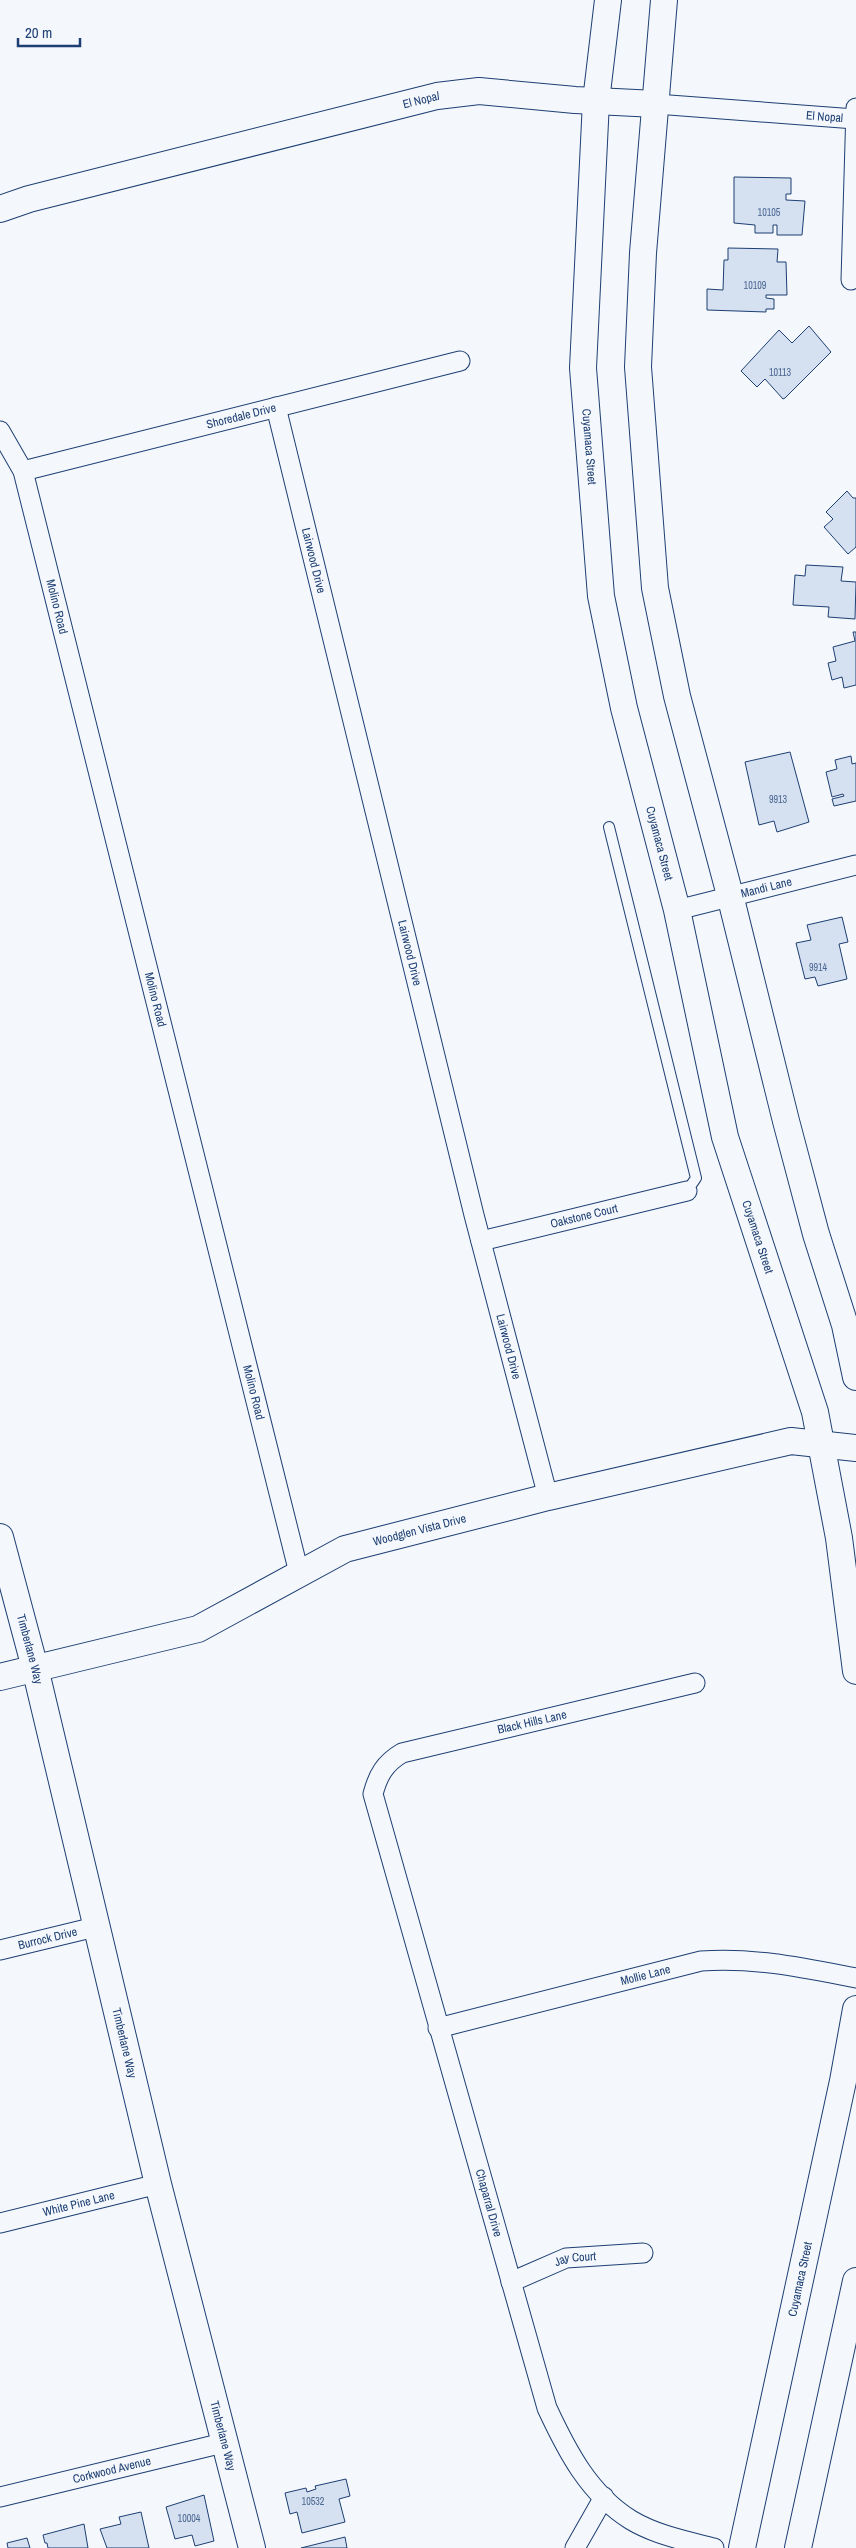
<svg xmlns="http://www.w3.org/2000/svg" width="856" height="2548" viewBox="0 0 856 2548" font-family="'Archivo Narrow',sans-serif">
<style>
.building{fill:#d5e0f0;stroke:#1d3f73}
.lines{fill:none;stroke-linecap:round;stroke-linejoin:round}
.lane-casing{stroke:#1d3f73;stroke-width:12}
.street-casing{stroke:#1d3f73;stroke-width:21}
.secondary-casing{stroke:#1d3f73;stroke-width:28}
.lane{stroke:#f4f7fb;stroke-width:10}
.street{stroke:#f4f7fb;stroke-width:19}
.secondary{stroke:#f4f7fb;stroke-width:26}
.labels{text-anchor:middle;stroke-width:4;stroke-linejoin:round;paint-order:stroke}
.number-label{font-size:10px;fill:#4b6792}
.street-label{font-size:12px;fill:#1d3f73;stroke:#f4f7fb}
</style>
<rect width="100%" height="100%" fill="#f4f7fb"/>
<path class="building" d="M734,177L791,178V194H786V200L805,201L802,235H777V225H773V233H755V225L734,223Z
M728,248L778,249L777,262H786L787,295H766V298L774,299V309H766V312L707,310V289L723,290L724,260H728Z
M809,326L831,352L785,398L783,399L765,379L757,387L741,371L779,330L792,343Z
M847,491L853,498H856V547L848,554L824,527L833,519L826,512Z
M806,565L843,567L841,581L856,582L855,619L828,617L829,607L793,605L795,575L805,576Z
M853,632H856V685L844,688L842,677L832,680L828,663L836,661L833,647L855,641Z
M790,752L809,822L777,832L774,821L759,825L745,762Z
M851,756L852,764L856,763V801L834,806L832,799L844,796L843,794L832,797L826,772L837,769L835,760Z
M842,917L848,942L839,944L847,979L818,986L815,977L805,979L796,943L811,940L807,925Z
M346,2479L350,2496L339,2499L345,2522L302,2533L297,2512L290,2514L285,2493L306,2488L307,2492L316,2489L315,2486Z
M204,2495L214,2541L195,2546L192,2535L175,2539L166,2507Z
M141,2512L149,2548H107L100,2529L121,2524L119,2517Z
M84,2524L88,2548H48L47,2543H45L43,2535Z
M345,2537L347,2548H301Z
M27,2538L30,2548H8L7,2543Z"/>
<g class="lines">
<defs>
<path id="lane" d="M609,827L696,1178L687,1191"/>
<g id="street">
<path id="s1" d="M656,104L855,119"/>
<path d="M851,280L856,108"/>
<path id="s2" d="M276,407L474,1215L548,1497"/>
<path id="s3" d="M0,431L23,471L299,1573"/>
<path id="s4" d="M23,471L460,361"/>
<path id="s5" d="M677,910L856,865"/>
<path id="s6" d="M481,1241L687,1191"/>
<path id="s7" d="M695,1683L402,1753C385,1763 378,1775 373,1794L547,2408C567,2451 589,2494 631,2520C656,2535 686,2541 714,2548"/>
<path id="s8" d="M0,1950L95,1927"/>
<path id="s9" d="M438,2028L701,1961C754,1957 804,1968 856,1978"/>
<path id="s10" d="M0,2223L158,2184"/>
<path id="s11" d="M511,2282L566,2258L643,2253"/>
<path id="s12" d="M0,2497L223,2443"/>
<path d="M575,2548L604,2497"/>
</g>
<g id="secondary">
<path id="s13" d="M608,0L596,101L583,368L601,596L624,708L677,910L725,1137L815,1412L839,1538L856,1671"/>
<path d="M664,0L643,253L638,367L655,588L677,696L730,895L786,1121L816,1234L845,1325L856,1377"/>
<path id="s14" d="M0,209L29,199L437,96L479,91L575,100L656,104"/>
<path id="s15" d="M0,1537L35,1668L158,2184L252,2548"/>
<path id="s16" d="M0,1677L198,1629L345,1549L548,1497L791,1441L856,1448"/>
<path id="s17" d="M742,2548L843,2081L856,2009"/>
<path d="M798,2548L856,2281"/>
</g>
</defs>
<use href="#lane" class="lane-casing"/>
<use href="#street" class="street-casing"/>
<use href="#secondary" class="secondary-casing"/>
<use href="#lane" class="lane"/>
<use href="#street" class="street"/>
<use href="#secondary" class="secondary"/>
</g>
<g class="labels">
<g class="number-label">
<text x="769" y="216">10105</text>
<text x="755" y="289">10109</text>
<text x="780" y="376">10113</text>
<text x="778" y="803">9913</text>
<text x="818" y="971">9914</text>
<text x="313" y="2505">10532</text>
<text x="189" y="2522">10004</text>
</g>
<g class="street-label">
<text dy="4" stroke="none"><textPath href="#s14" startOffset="435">El Nopal</textPath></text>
<text dy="4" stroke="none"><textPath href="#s1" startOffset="169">El Nopal</textPath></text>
<text dy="4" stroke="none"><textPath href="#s4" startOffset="225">Shoredale Drive</textPath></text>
<text dy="4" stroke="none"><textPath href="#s13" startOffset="448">Cuyamaca Street</textPath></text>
<text dy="4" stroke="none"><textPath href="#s2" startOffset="158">Lairwood Drive</textPath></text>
<text dy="4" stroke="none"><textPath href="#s3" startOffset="186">Molino Road</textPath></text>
<text dy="4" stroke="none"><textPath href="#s13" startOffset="852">Cuyamaca Street</textPath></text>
<text dy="4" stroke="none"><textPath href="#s5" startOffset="92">Mandi Lane</textPath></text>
<text dy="4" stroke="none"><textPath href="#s2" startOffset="562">Lairwood Drive</textPath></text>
<text dy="4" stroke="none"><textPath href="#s3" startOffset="591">Molino Road</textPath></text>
<text dy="4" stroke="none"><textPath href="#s6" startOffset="106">Oakstone Court</textPath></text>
<text dy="4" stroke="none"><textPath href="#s13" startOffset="1258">Cuyamaca Street</textPath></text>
<text dy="4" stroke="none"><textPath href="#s2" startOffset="968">Lairwood Drive</textPath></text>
<text dy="4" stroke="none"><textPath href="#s3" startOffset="996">Molino Road</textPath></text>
<text dy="4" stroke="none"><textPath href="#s16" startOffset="448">Woodglen Vista Drive</textPath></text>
<text dy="4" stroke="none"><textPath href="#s15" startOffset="116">Timberlane Way</textPath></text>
<text transform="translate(532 1722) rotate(-13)" y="4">Black Hills Lane</text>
<text dy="4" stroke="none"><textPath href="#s8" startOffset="49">Burrock Drive</textPath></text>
<text dy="4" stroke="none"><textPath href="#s9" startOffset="214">Mollie Lane</textPath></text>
<text dy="4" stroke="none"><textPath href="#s15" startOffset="521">Timberlane Way</textPath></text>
<text dy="4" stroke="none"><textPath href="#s7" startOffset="778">Chaparral Drive</textPath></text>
<text dy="4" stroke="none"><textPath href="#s10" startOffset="81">White Pine Lane</textPath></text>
<text dy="4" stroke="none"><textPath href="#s11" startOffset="69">Jay Court</textPath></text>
<text dy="4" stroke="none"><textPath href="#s17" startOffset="275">Cuyamaca Street</textPath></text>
<text dy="4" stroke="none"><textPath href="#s15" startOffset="926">Timberlane Way</textPath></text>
<text dy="4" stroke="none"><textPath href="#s12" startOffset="115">Corkwood Avenue</textPath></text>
</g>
</g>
<path d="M18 38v8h62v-8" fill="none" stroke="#1d3f73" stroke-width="2.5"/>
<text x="25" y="38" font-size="15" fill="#1d3f73" stroke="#f4f7fb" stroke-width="4" paint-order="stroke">20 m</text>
</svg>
